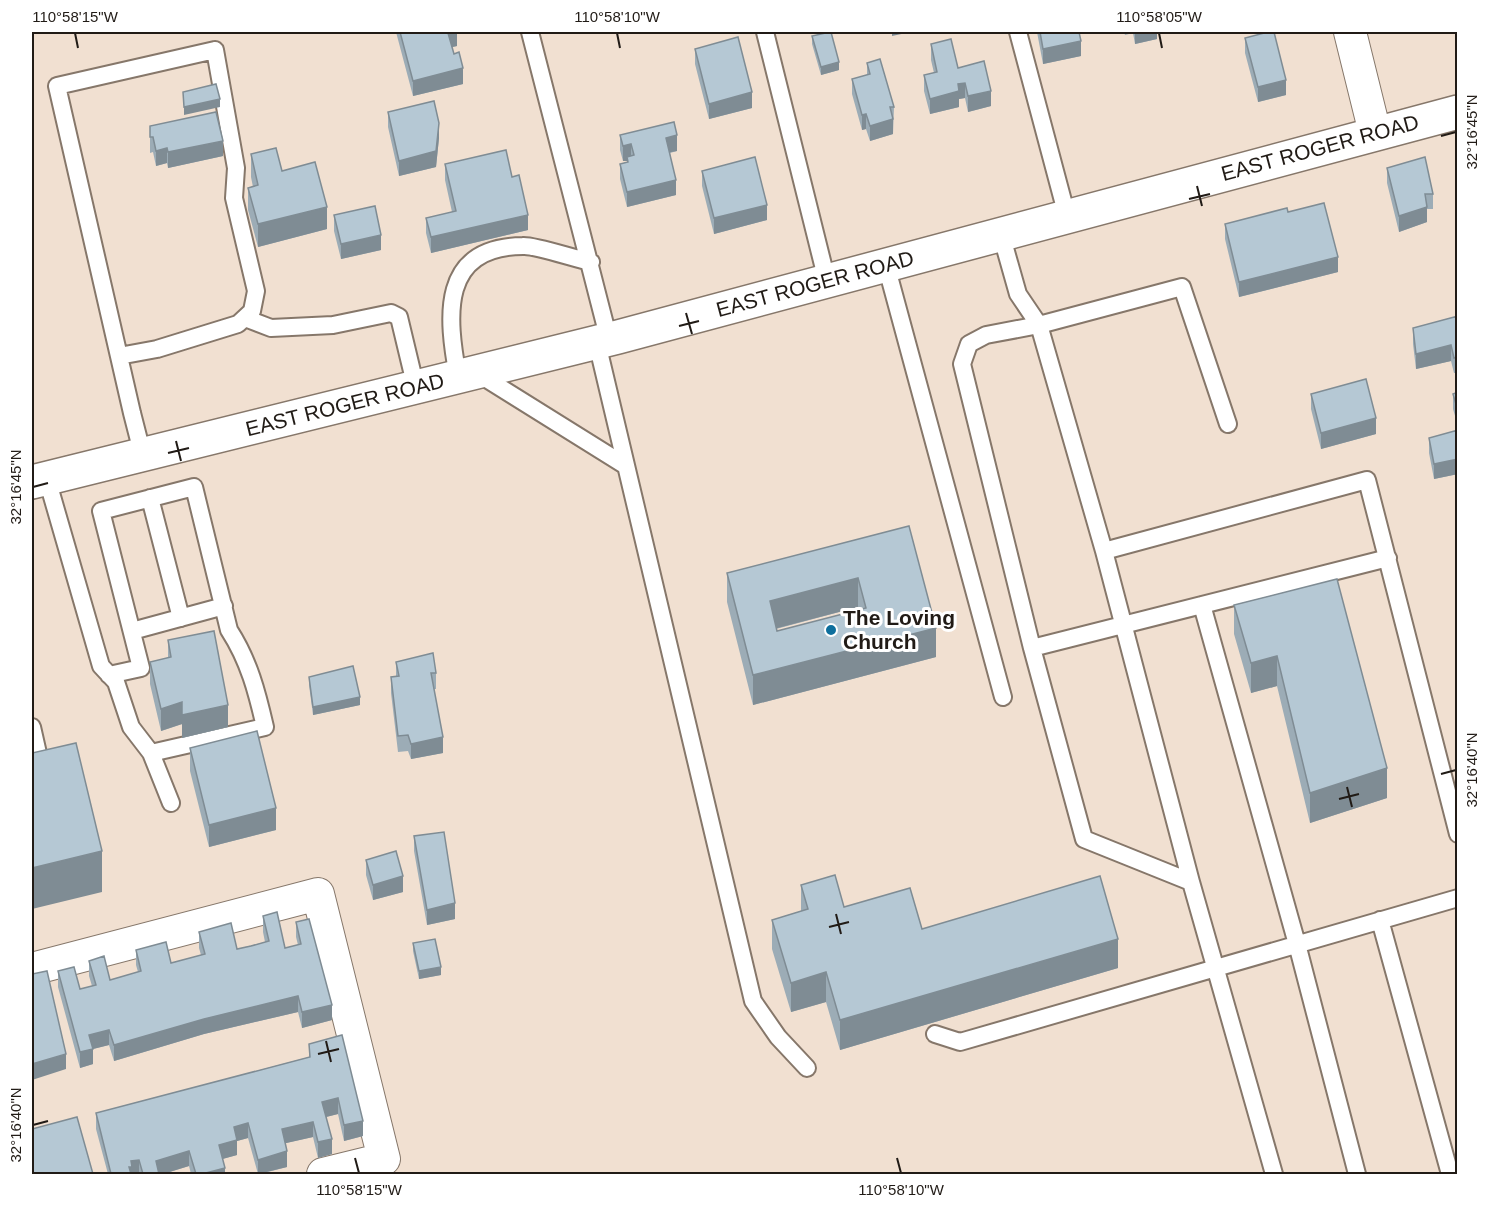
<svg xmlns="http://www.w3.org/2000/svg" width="1489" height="1206" viewBox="0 0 1489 1206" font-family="Helvetica,sans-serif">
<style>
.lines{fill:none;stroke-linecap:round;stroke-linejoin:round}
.lane-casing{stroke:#86776a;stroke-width:20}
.street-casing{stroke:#86776a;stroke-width:34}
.secondary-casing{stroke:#86776a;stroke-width:36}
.lane{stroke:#fff;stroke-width:16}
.street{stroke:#fff;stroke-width:32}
.secondary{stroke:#fff;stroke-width:33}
.wall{fill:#9cacb6;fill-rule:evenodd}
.shaded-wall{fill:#7f8c94}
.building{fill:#b5c8d4;stroke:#7f8c94;stroke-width:1.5;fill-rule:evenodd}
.ticks{fill:none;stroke:#211b16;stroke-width:2}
.poi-dot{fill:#0e6f9d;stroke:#fff;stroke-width:2}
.labels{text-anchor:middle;stroke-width:6;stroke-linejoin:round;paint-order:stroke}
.street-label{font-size:21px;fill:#211b16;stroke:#fff}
.poi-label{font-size:21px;font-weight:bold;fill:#211b16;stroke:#fff;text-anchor:start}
.neatline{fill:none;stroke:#211b16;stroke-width:2}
.ticks-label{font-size:15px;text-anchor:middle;fill:#211b16}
</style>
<rect width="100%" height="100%" fill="#f1e0d1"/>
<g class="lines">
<defs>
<path id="lane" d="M530,32L609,340
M765,32L827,281
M1018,32L1067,216
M1001,234L1018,294L1039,325L1104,551L1191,882
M886,265L1003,697
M245,318L271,328L333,325L391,313L399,317L416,388
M597,343L753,1001L778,1037L807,1068
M119,356L157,349L238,324L252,311L256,291L234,198L236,168L215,50L57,86L132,413L143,456
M477,373L626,466
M458,377C447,317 439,247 523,246C535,245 575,259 591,262
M1228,424L1182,287L1039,325L986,335L969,344L962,364L1032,648L1084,839L1191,882L1274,1174
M47,479L101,666L116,682L131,727L151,753L171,803
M150,498L181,618
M1104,551L1367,480L1458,834
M1202,605L1297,944L1357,1174
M132,631L224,606
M1032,648L1388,558
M109,675L141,668L101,511L194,487L229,630C249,661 257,692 265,727L151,753
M32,727L42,771
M1380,920L1450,1174
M935,1034L960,1042L1458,898"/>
<path id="street" d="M1350,32L1375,133
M32,969L318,894L384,1159L323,1174"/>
<path id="secondary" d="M32,482L618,337L1458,112"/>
</defs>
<use href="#lane" class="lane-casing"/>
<use href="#street" class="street-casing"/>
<use href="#secondary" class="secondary-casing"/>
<use href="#lane" class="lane"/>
<use href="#street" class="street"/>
<use href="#secondary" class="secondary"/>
</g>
<path class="wall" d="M396,32H457V46L452,47L463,84L413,96Z
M828,32H857V34L831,32L839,70L821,75L812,44V36L829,32Z
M1037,32H1079L1081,56L1043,64Z
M1124,32H1157V39L1135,44L1133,33L1125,35Z
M1245,38L1286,95L1258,102L1245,53Z
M931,44L958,68L991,106L968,112L965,98L959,99V107L930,114L924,91V75L934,73L931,60Z
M695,49L752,108L709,119L695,64Z
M867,63L894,107L893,134L870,141L866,129L862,130L852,94V79L867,75Z
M388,112L439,138L436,167L399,176L388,127Z
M150,126L223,156L168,168L167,163L156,166L153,152L150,153Z
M620,135L677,151L670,153L676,195L627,207L620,179V164L627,162V161H623L620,150Z
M251,154L282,171L327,229L258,247L248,210V188L253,187L251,177Z
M445,164L512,177L528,230L431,253L426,233V218L452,212L445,180Z
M1387,168L1433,194V209H1427V222L1399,232L1387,183Z
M702,171L767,220L714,234L702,186Z
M1288,212L1338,272L1239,297L1225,239V224Z
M334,215L381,250L341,259L334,231Z
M1458,316V373H1454L1451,361L1416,369L1413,344V328Z
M1458,392V426L1453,409V394Z
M1311,394L1376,434L1321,449L1311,409Z
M1458,430V474L1434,479L1429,453V438Z
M909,526L936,657L753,705L727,602V573ZM858,607L859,610L777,631L776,629Z
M1337,579L1387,798L1310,823L1277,686L1251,693L1234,634V605Z
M168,640L228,727L182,738V724L161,731L150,684V662L168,658Z
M396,662L436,673V689H434L443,753L411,759L408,751L398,752L391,693V677H396Z
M309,677L360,705L313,715L309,685Z
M190,748L276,830L209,847L190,771Z
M414,836L455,919L427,925L414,851Z
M366,860L403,892L373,900L366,875Z
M801,885L844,907L922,929L1118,968L840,1050L826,1002L791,1012L772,949V920L801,911Z
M263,916L285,948L298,945L296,937V922L332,1020L302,1028L298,1012L204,1034L114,1061L109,1045L93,1049V1064L80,1068L58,987V971L80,989L92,986L89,976V961L110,980L138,972L136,965V950L171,963L201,955L199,948V932L237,949L265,942L263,932Z
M413,943L441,975L419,979L413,951Z
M309,1044L363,1136L344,1141L338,1114L326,1117L332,1154L318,1158L313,1137L286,1143L287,1167L260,1174H258L248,1138L237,1141V1155L222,1159L225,1174H191L189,1166L163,1174H108L96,1129V1113L309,1057Z"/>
<path class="shaded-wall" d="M453,32H457V46L448,48V33Z
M892,32H911L892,36Z
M1135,32H1157V39L1135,44Z
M1081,41V56L1043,64V49Z
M839,62V70L821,75V67Z
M463,68V84L413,96V81Z
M1286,80V95L1258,102V87Z
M965,83V98L959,99V107L930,114V99L958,84Z
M991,91V106L968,112V96Z
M752,92V108L709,119V104Z
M220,99V107L184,115V107Z
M866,114V129L862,130V115Z
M893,119V134L870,141V126Z
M439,123V138L436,167L399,176V161Z
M677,135V151L666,153V138Z
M223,141V156L168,168V152Z
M631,144V159L627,157V161H623V146Z
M167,148V163L156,166V151Z
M676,180V195L627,207V192Z
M767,205V220L714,234V218Z
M327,207V229L258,247V224Z
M1427,207V222L1399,232V216Z
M528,215V230L431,253V237Z
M381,235V250L341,259V244Z
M1338,257V272L1239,297V282Z
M1451,345V361L1416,369V354Z
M1376,418V434L1321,449V433Z
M1458,459V474L1434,479V464Z
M858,578V607L770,630V601Z
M936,628V657L753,705V675Z
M1277,656V686L1251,693V663Z
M360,697V705L313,715V707Z
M182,702V724L161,731V709Z
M228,705V727L182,738V715Z
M443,737V753L411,759V744Z
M1387,768V798L1310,823V793Z
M276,808V830L209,847V825Z
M102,851V892L32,909V868Z
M403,876V892L373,900V885Z
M455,903V919L427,925V910Z
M1118,939V968L840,1050V1020Z
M441,967V975L419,979V971Z
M826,972V1002L791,1012V983Z
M298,996V1012L204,1034L114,1061V1045L204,1019Z
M332,1005V1020L302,1028V1012Z
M109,1030V1045L93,1049V1064L80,1068V1052L89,1035Z
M66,1054V1069L32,1080V1064Z
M338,1098V1114L322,1118V1102Z
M363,1121V1136L344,1141V1125Z
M313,1122V1137L282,1144V1129Z
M248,1123V1138L237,1141V1155L219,1160V1145L234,1127Z
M332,1139V1154L318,1158V1142Z
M189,1151V1166L163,1174H156V1161Z
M287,1151V1167L258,1174V1160Z
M139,1160V1174H129V1167L131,1161Z
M225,1168V1174H202Z"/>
<path class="building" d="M400,32H453L448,33L454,54L459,52L463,68L413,81Z
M830,32H831L839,62L821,67L812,36Z
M1040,32H1079L1081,41L1043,49Z
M1268,32H1274L1286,80L1258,87L1245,38Z
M738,37L752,92L709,104L695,49Z
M951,39L958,68L984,61L991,91L968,96L965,83L958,84L959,91L930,99L924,75L937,72L931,44Z
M880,59L894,107H890L893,119L870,126L866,114L862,115L852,79L870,74L867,63Z
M216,84L220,99L184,107L183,92Z
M434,101L439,123L436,151L399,161L388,112Z
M216,112L223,141L168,152L167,148L156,151L153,137H150V126Z
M674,122L677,135L666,138L676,180L627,192L620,164L628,162L627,157L634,155L631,144L623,146L620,135Z
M276,148L282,171L315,162L327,207L258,224L248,188L258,185L251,154Z
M506,150L512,177L519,175L528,215L431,237L426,218L456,211L445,164Z
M755,157L767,205L714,218L702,171Z
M1425,157L1433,194H1425L1427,207L1399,216L1387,168Z
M1324,203L1338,257L1239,282L1225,224L1287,208L1288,212Z
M375,206L381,235L341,244L334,215Z
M1458,316V357L1454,358L1451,345L1416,354L1413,328Z
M1366,379L1376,418L1321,433L1311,394Z
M1458,392V411L1453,394Z
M1458,430V459L1434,464L1429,438Z
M909,526L936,628L753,675L727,573ZM858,578L866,608L777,631L770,601Z
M1337,579L1387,768L1310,793L1277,656L1251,663L1234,605Z
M214,631L228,705L182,715V702L161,709L150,662L171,657L168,640Z
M433,653L436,673H431L443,737L411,744L408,735L398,736L391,677L399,676L396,662Z
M353,666L360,697L313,707L309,677Z
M257,731L276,808L209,825L190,748Z
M76,743L102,851L32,868V753Z
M444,832L455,903L427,910L414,836Z
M396,851L403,876L373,885L366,860Z
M835,875L844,907L910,888L922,929L1100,876L1118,939L840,1020L826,972L791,983L772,920L808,909L801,885Z
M277,912L285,948L301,944L296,922L309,919L332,1005L302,1012L298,996L204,1019L114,1045L109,1030L89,1035L93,1049L80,1052L58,971L74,967L80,989L96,985L89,961L104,956L110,980L141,971L136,950L166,942L171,963L205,954L199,932L231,923L237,949L251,946L269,941L263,916Z
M435,939L441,967L419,971L413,943Z
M47,971L66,1054L32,1064V974Z
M342,1035L363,1121L344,1125L338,1098L322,1102L332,1139L318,1142L313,1122L282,1129L287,1151L258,1160L248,1123L234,1127L237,1140L219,1145L225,1168L202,1174H196L189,1151L156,1161L159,1174H143L139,1160L131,1161L132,1167H129L131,1174H111L96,1113L310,1057L309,1044Z
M77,1117L93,1174H32V1129Z"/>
<path class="ticks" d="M75,33L78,48M617,33L620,48M1159,33L1162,48M1441,136L1456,132M1197,186L1202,206M1189,199L1210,194M686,313L692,334M679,326L699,321M176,441L181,461M168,453L189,448M33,487L48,483M1441,774L1456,770M1347,787L1352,807M1339,799L1359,794M836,914L841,934M829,927L849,922M326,1041L331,1062M318,1054L339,1049M33,1125L48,1121M355,1158L359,1173M897,1158L901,1173"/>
<circle class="poi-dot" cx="831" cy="630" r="6"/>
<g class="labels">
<g class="street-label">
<text transform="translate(1320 148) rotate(-15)" y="7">EAST ROGER ROAD</text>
<text transform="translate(815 284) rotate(-15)" y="7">EAST ROGER ROAD</text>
<text transform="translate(345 405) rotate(-14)" y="7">EAST ROGER ROAD</text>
</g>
<g class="poi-label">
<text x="843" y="625">The Loving<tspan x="843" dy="24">Church</tspan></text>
</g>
</g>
<rect width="1489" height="1206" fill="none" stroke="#ffffff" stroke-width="66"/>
<rect x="33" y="33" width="1423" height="1140" class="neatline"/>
<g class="ticks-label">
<text x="75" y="22">110°58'15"W</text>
<text x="617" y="22">110°58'10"W</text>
<text x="1159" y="22">110°58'05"W</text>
<text transform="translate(1472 132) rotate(-90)" y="5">32°16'45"N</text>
<text transform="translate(16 487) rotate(-90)" y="5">32°16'45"N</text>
<text transform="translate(1472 770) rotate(-90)" y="5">32°16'40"N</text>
<text transform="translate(16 1125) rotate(-90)" y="5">32°16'40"N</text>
<text x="359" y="1195">110°58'15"W</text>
<text x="901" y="1195">110°58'10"W</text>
</g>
</svg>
